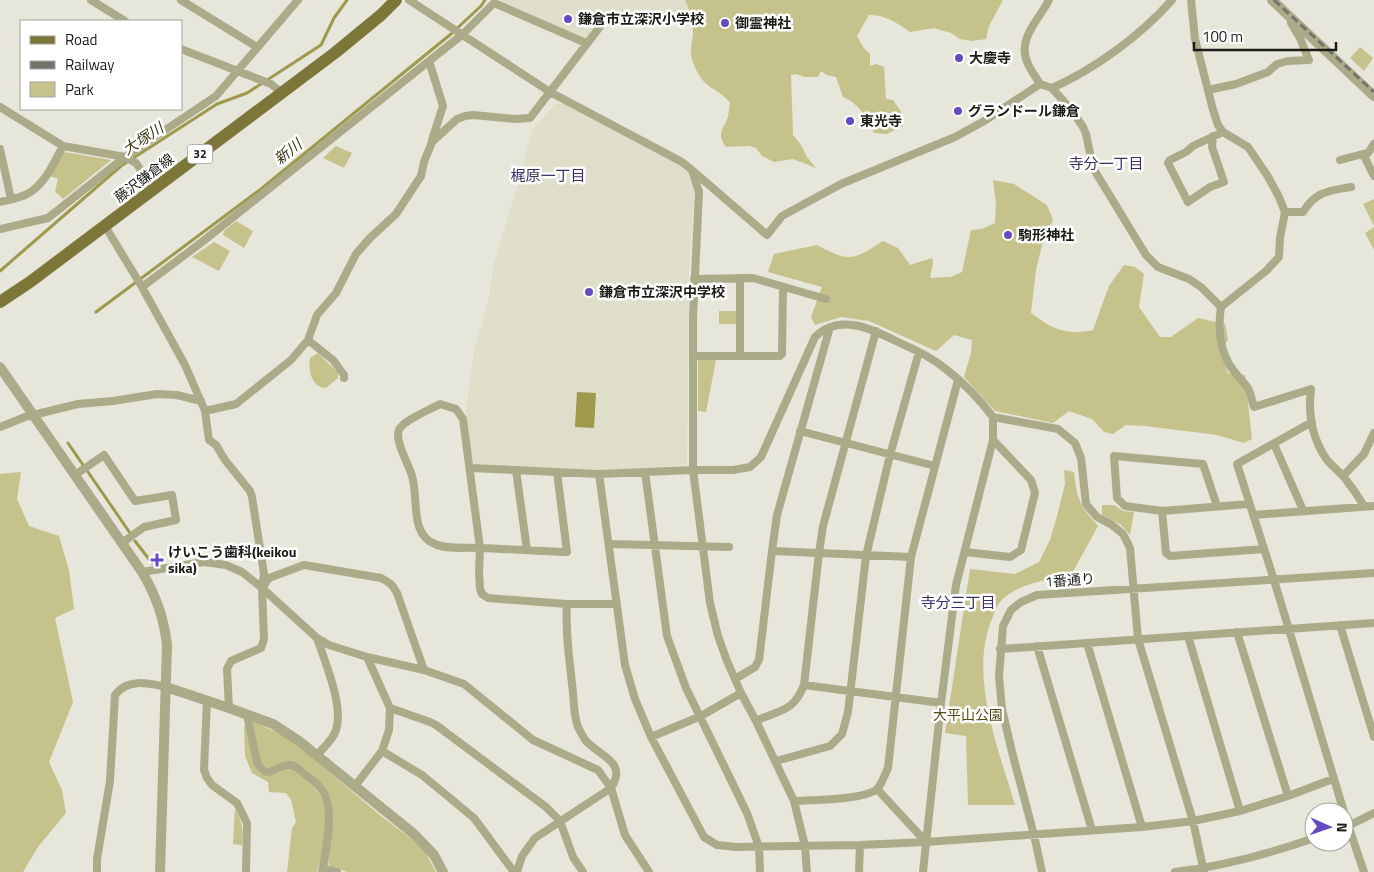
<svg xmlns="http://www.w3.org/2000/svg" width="1374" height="872" viewBox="0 0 1374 872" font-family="'Titillium Web','Noto Sans JP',sans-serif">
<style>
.built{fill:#dedeca}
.green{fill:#c5c28c}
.water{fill:#9f994c}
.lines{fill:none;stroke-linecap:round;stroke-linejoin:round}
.stream{stroke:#9f994c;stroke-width:3}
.minor{stroke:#abaa89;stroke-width:8}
.tertiary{stroke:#abaa89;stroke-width:10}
.primary{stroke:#7c7738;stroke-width:12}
.rail{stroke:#74746c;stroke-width:3;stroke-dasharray:8 4;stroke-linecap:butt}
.poi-dot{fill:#654ac2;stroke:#fff;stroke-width:2}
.labels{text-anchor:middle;stroke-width:5;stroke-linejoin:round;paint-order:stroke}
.shield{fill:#fff;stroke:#60605d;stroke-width:1}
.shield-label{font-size:12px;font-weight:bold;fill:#1c1c17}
.poi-label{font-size:14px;font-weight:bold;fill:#1c1c17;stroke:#fff;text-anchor:start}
.street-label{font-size:14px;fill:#1c1c17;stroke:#fff}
.park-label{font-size:14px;fill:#504b0f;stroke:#fff}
.water-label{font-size:15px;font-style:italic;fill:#3b3816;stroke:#fff}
.neighbourhood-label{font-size:15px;fill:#392e6a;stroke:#fff}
</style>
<rect width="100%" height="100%" fill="#e6e6da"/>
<path class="built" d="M501,0H694L687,17L672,18L598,16L592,31L585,38L500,2Z
M565,103L675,161L690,172L695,187L689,273L687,465L600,470L477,465L474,464L472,460L466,412L474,351L488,302L494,264L520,178L532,130L555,104Z"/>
<path class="green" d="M685,0H1003L989,26L986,39L972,41L960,39L951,33L934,28L910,32C898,23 883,14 869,15L857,36L863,47L870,54V66L876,64L884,67L886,99L893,100L902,113L903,126L887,134L874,133C868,118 858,103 843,97L836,77L827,75L821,71L818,77H805L796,74L791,75L793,135L801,145L807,157L816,168L793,159L774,162L762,156L756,148L749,146L726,147C715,133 725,128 728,116C729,112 729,107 730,103C722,91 706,88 699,75C695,68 690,57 691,49C691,44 693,39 693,34C693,21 690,11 685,0Z
M1360,47L1373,58L1364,71L1350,58Z
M336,146L352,153L344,168L323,158Z
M64,152L111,160L63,199L55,192L58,179L49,176Z
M993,180L1014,184L1047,205L1053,220L1042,245L1036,270L1031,313C1052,329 1066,336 1093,330L1109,286L1124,265L1135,267L1144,274L1139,307L1160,337H1171L1198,318L1225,324L1228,340L1220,349L1228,373L1245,375L1252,439L1244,443L1217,435L1145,426L1126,425L1113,434L1104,432L1092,419L1069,411L1053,423L995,411L964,377L971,353L972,340L954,335L936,351L869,321L841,317L815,325L811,317L822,287L768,272L774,254L817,245C850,263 853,260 883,241L898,248L910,265L932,258L933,262L930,278L951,277L962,272L971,230L982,229L995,223L996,205Z
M1374,199V226L1363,204Z
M236,221L253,231L244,248L223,235L224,231Z
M1374,227V250L1365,233Z
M214,242L230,251L219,271L192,257Z
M719,311H737L736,324H719Z
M318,353L338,373V378L326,388C311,387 308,370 310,358Z
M698,360H716L706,412L698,411Z
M1064,470L1074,472C1077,500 1080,506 1098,526L1070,577C1049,578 1014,585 1000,602C996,606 994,614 992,619C968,675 999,750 1015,805H968L966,736L945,733L970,569L1015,574L1039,562L1050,540L1057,516L1065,484Z
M21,472L17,499L29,526L59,536L69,570L74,609L55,618L73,702L49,762L62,790L66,813L38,847L23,872H0V474Z
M1102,505H1114L1123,511L1134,512L1130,535L1121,525L1102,515Z
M254,722L278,733L295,743L381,816L413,840L427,855L436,872H347L330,866L327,860C330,838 339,807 324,787C321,782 314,778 310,773C294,758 287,761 268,769C255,761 254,739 251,726Z
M244,726L247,727L253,761L260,773C273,778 279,771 290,768C305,774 321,791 325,807C329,820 322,858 317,872H287L292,828L296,822L291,800L286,793L269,792L268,782L252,773L245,756Z
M235,809C243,823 243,829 242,845L233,844Z"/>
<path class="water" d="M577,392L596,393L594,428L575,427Z"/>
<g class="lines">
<path class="stream" d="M0,271L121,166L217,104L247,93L321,45L334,18L347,0
M96,312L261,189L451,34L481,6L485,0
M68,443L83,465
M88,472L130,533
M135,541L152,563"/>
<path class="minor" d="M91,0L125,21
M181,0L257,47
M409,0L550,92L682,162L692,170L699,192L693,317V470L710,603L718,636L727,661L741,693L756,721L794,801L805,846L807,872
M1049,0C1039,20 1016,39 1028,64C1031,71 1036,77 1040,84L1052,88L1073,112L1083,127L1086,134L1093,168L1146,255L1158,267L1189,279L1201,287L1221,307
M1191,0L1195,39L1213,110L1218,125L1223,132L1248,147L1267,175L1279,197L1285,212L1280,238L1279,257L1266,271L1221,307C1218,326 1219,346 1229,364C1234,373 1243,381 1248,388C1251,394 1252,401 1254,407L1311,389C1308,413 1312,437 1325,457C1330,465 1338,470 1344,477C1351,486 1358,496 1364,506
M181,49L271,84L282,93
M429,61L443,106L432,140
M1052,88C1095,69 1141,35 1172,0
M1208,90L1236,84L1268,72L1277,64L1288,61L1309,60L1300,38L1291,23L1292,19
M0,107L63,146L125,157L136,163L154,189
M1213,136L1212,147L1224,182L1210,187L1188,202L1168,163L1170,160L1186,152L1193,146L1223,132
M1374,144L1368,153L1363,154L1374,176
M0,149L11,199
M1340,160L1363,154
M693,171L767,235L782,216L841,184L955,137L986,120L1040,84
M0,202C9,200 20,198 27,194C45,185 54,162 63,146
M1285,212H1303C1316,191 1329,191 1351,187
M105,226L142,287L185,365L205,411L209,440L216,445L225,460L250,491L252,497L264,574L262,588L264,639L261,648L231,661L227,669L229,708
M0,229L48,218L125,157L216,96L298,0
M694,279L753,278L826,299
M142,287L202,242L463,34L494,3L586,43
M308,340L333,360L344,375V378
M740,355V278
M693,356H780L782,354L783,287
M205,411L236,404L291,360L308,340L317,315L336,293L356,254L370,238L396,214L421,176L424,162L432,142L457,119L465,116L473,115L515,119L530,118L602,24
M993,417L1058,429L1075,443L1081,458L1086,504L1097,517L1112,525L1123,534L1130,548L1138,639L1193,821L1204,872
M1312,422L1237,464L1274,580L1344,812
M0,427L25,417L78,404L113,401L157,394L177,395L201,401
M800,431L935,466
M1274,444L1303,510
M470,468L599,474L693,470H733L750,467L761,457L815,337C840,312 874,330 900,343C917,351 933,358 947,370C964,383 980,400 993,417V440L956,585L941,703L923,872
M516,470L527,550
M557,472L567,552C538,551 509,549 480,548C466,547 448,550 435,544C409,534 419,498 412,476C409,465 394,440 399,430C402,421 431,409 440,404L456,409L463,419L480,548L479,572L480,589L482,594L488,598L567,604H617
M645,472L667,636L686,688L747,813L759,847L760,872
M599,474L625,665L635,699L651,737L704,837L717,845L736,847L860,845L926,842L1142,827L1193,821L1240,811L1288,796L1333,779
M75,475L104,455L135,501L172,495L176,520L144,527L122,543
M1343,476L1364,454L1374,433
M1217,506L1203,464L1114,456L1117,498L1125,506L1162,511L1249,504
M1162,511L1166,553L1170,556L1264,549
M1253,515L1374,506
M610,544L729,547
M772,551L911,557
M965,552L1010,557L1021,550L1035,493L1031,480L993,440
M142,572L204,562L226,565L242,572L262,588L317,638L329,645L367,657L424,670L464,684L533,740L598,770L611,788L625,835L649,872
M263,587L269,578L304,565L381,578C389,582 393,585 397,593L424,670
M1340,625L1374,737
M1237,632L1288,796
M1188,636L1240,811
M317,638C325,662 344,706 336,730C333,740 324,747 317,755
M1087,643L1142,827
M1037,646L1092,830
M1000,649L1374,623
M735,679L755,667L759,660L772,551L777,515L830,327
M804,685L941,703
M207,700L204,770L207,778L212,785L237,803L247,823L246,872
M390,708L430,722L436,725L546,807L560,821L573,857L583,872
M247,715L257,762C268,783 275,764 290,765C296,765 301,771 306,775C314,781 323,788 326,798C333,817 326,848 323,868L322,872
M756,721C780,709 793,713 804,685L819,553L823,526L876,331
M651,737L701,716L741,693
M382,751L422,775L474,818L514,872
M776,761L830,746L842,734L848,712L866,556L890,455L919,352
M355,786L382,751L389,730L390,708L367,657
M877,789L926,842
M794,801C812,800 864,800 877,789C882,784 885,774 888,768L911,557L958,380
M1344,813L1364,872
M1344,828L1374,813
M323,868L337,872
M97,872V859L110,781L115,695C127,678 148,683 166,687
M517,872L522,856L535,838L611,788C628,762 600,756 586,741C583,737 580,731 578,727C574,717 574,704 573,693C570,663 565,633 567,604
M859,872L860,845
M1042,872L1034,835L1012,752L1002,709L999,676L1003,626L1011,610L1021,602L1037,595L1374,573
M1175,872C1222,866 1269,854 1314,838"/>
<path class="tertiary" d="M1272,0L1374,96
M0,367L142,572C156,595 164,618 167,645L160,872
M166,687L229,708L273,724L299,741L414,834L434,855L443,872"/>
<path class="primary" d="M0,302L30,282L336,52L381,15L396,0"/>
<path class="rail" d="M1274,0L1374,92"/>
</g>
<g class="poi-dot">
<circle cx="568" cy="19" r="5"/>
<circle cx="725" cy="23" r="5"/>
<circle cx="959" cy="58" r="5"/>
<circle cx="958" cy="111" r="5"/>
<circle cx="850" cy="121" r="5"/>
<circle cx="1008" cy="235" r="5"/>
<circle cx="589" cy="292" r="5"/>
<path d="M154.5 552.5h5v5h5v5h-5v5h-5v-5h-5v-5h5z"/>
</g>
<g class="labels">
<rect class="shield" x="187.5" y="144.5" width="25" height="19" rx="4"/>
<g class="shield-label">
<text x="200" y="158">32</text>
</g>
<g class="poi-label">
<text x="578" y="24">鎌倉市立深沢小学校</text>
<text x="735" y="28">御霊神社</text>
<text x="969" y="63">大慶寺</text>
<text x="968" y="116">グランドール鎌倉</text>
<text x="860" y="126">東光寺</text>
<text x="1018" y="240">駒形神社</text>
<text x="599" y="297">鎌倉市立深沢中学校</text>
<text x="168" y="557">けいこう歯科(keikou<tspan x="168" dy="16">sika)</tspan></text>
</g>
<g class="street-label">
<text transform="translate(144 178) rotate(-37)" y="5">藤沢鎌倉線</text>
<text transform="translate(1070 580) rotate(-4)" y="5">1番通り</text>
</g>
<g class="park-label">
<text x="968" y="720">大平山公園</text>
</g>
<g class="water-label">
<text transform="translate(143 139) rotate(-33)" y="5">大塚川</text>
<text transform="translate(288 152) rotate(-39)" y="5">新川</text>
</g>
<g class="neighbourhood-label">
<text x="1106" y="169">寺分一丁目</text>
<text x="548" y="181">梶原一丁目</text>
<text x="958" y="608">寺分三丁目</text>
</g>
</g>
<rect x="20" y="20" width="162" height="90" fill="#ffffff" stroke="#a4a4a2"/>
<rect x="30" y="36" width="25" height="8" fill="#7c7738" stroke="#a4a4a2"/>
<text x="65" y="45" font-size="15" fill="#1c1c17">Road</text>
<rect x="30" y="61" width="25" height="8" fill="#74746c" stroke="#a4a4a2"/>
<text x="65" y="70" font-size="15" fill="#1c1c17">Railway</text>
<rect x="30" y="82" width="25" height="15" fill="#c5c28c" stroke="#a4a4a2"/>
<text x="65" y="95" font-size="15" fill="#1c1c17">Park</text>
<g transform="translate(1329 827) rotate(92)"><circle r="24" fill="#ffffff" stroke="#a4a4a2"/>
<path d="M0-4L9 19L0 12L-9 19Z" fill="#654ac2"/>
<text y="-8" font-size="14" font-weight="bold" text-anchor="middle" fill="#1c1c17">N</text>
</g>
<path d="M1194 42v8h142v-8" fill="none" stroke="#1c1c17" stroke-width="2.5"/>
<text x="1202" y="42" font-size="15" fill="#1c1c17" stroke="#ffffff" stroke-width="4" paint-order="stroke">100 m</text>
</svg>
